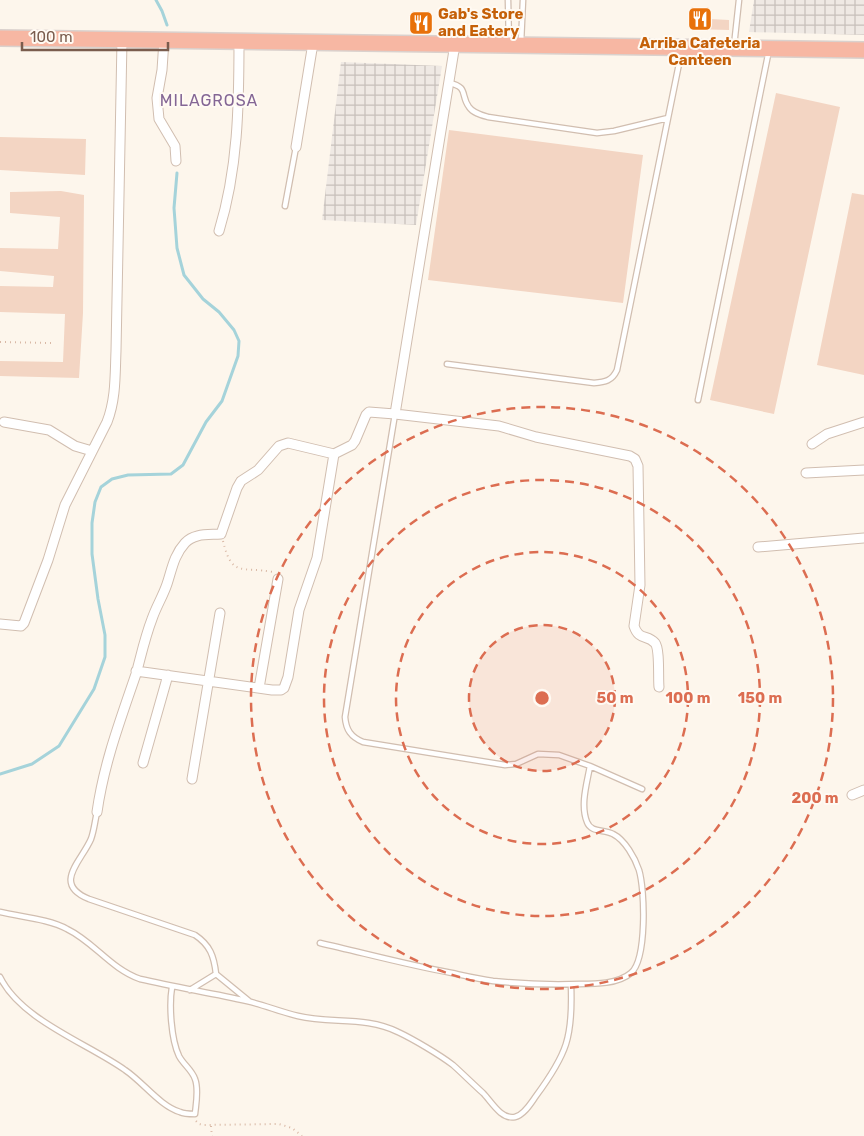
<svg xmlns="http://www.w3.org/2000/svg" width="864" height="1136" viewBox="0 0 864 1136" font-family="Rubik,sans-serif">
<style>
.industrial{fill:url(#industrial-grid)}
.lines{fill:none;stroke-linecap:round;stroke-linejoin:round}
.stream{stroke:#a5d3da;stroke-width:3}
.building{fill:#f3d5c3}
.lane-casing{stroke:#d1beb0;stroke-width:7}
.street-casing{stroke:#d1beb0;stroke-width:11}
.highway-casing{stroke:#dad1cd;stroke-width:18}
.path{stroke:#d9b8a5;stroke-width:2;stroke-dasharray:1 4;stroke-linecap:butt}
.lane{stroke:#fff;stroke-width:4.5}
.street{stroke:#fff;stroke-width:9}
.highway{stroke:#f7b7a3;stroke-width:15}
.ring{fill:none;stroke:#dc6d51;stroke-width:2.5;stroke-dasharray:9 6}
.labels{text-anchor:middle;stroke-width:4;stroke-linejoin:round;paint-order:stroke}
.food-label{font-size:15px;font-weight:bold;fill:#c56008;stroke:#fffaf3;text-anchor:start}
.neighbourhood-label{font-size:16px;letter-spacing:1px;fill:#846695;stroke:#fffaf3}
.centre{fill:#dc6d51;stroke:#fffaf3;stroke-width:2.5}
.ring-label{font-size:15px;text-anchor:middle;font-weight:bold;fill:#dc6d51;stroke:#fffaf3;stroke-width:4;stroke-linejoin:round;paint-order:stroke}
</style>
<defs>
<pattern id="industrial-grid" width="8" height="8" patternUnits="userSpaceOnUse" patternTransform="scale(1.25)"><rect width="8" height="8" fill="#efe9e4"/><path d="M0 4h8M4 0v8" fill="none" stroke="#c7c0bb"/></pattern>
</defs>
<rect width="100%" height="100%" fill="#fdf6ec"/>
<path class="industrial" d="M754,0H864V35L749,32Z
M341,62L442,66L416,225L322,220Z"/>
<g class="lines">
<path class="stream" d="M156,0L162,11L167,25
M0,774L32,764L59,746L94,689L105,657V635L98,599L92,554V523L95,502L101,487L112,479L128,475L171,474L183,465L206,422L222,401L238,356L239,341L234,330L219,312L203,299L184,275L177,248L174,208L177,173"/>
</g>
<path class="building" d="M691,8H710V19L729,20V30L691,29Z
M776,93L840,107L774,414L710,400Z
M449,130L643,155L623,303L428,280Z
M0,137L86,139L85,175L0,170Z
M61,191L84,195L83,313L79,378L0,376V361L63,362L65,314L0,312V286L53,287L54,276L0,271V248L58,249L60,217L10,213V192Z
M852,193L864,195V375L817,365Z"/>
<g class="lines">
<defs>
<path id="lane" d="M508,0L509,44
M521,43L523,0
M734,46L739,0
M449,83C469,87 460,95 469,107C473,113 481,115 488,117L597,133L614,131L668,118
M285,206L296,147
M447,364L594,383C605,382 612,381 617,370L682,49
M698,400L769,50
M395,414L345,717C346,730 351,737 363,742L505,765L516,764L538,754L559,755L590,766L642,789
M97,812C95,821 94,831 91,839C81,862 52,884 89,899L195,935C210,945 214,956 216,974L249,1001
M0,912C21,917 49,919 67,929C94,942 111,969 140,979C175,987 211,993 247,1001C264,1005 281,1012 298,1016C331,1024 366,1016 398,1032C413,1039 440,1055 453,1065C463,1074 473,1084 483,1093C491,1101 501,1120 515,1117C524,1115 531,1103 536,1096C567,1054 573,1037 571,985
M320,943C364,953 408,965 452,973C466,976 479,979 493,981C522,984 551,985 580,984C595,984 618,984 631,973C647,959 645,890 639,870C635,858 625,840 613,834C604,829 591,833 587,822C580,805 587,783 590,766
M0,977C21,1020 87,1043 125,1070C143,1082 160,1106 180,1112C184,1114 190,1114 195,1114C196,1104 199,1089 195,1079C192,1070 183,1064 179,1056C171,1039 169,1005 172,987
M190,990L216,974"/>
<path id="street" d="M164,40L162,70L157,98L159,119L175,146L176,161
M296,147L313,43
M219,231C238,169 239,106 239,41
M395,414L455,44
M4,422L49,430L75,446L92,451
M812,444L827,434L864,422
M806,473L864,470
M758,547L864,538
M0,624L21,626L24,623L48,560L65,505L107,422C116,399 115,375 116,351L122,40
M136,671L272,690H281L284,688L288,677L299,610L317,558L334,454
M259,688L278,579
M143,763L168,675
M192,779L220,613
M852,795L864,790
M97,812C104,763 120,721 136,674C141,656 145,637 152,619C156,607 163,596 167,584C172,569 174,555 185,543C194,533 208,535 221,534L237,488L241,481L258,470L279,446L288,443L334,454L352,445L355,441L366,415L369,412L395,414L499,426L536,437L630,456L635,459L638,466L640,585L634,626C639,641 647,634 655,643C660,649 658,679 659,687"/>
<path id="highway" d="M0,38L864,50"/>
</defs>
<use href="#lane" class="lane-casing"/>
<use href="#street" class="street-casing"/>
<use href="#highway" class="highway-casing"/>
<path class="path" d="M0,342L51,343
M223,541C232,578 241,566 273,572
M196,1121L199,1124L204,1125L279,1124L292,1128L302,1136
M211,1126L212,1136"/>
<use href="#lane" class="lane"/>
<use href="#street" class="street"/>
<use href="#highway" class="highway"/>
</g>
<circle cx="542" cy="698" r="73" fill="#dc6d51" fill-opacity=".12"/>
<g class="ring">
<circle cx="542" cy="698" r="73"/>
<circle cx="542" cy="698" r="146"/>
<circle cx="542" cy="698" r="218"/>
<circle cx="542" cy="698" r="291"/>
</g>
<defs>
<symbol id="restaurant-square" viewBox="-11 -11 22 22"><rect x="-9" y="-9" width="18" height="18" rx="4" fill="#e8710a" stroke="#fffaf3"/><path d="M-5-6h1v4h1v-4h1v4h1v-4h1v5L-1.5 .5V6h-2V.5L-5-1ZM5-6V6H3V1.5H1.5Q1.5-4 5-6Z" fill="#fff"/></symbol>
</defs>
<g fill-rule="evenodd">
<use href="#restaurant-square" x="686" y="5" width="28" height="28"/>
<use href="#restaurant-square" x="407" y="9" width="28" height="28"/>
</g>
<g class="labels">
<g class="food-label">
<text x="438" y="19">Gab's Store<tspan x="438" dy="17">and Eatery</tspan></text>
<text x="700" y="48" text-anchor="middle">Arriba Cafeteria<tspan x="700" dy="17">Canteen</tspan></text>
</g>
<g class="neighbourhood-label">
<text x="209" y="106">MILAGROSA</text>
</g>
</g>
<circle cx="542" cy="698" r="8" class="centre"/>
<g class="ring-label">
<text x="615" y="703">50 m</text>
<text x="688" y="703">100 m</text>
<text x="760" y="703">150 m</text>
<text x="815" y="803">200 m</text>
</g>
<path d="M22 42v8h146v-8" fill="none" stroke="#7a5c4d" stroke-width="2.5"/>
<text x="30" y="42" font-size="15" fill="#7a5c4d" stroke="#fffaf3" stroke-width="4" paint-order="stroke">100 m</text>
</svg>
